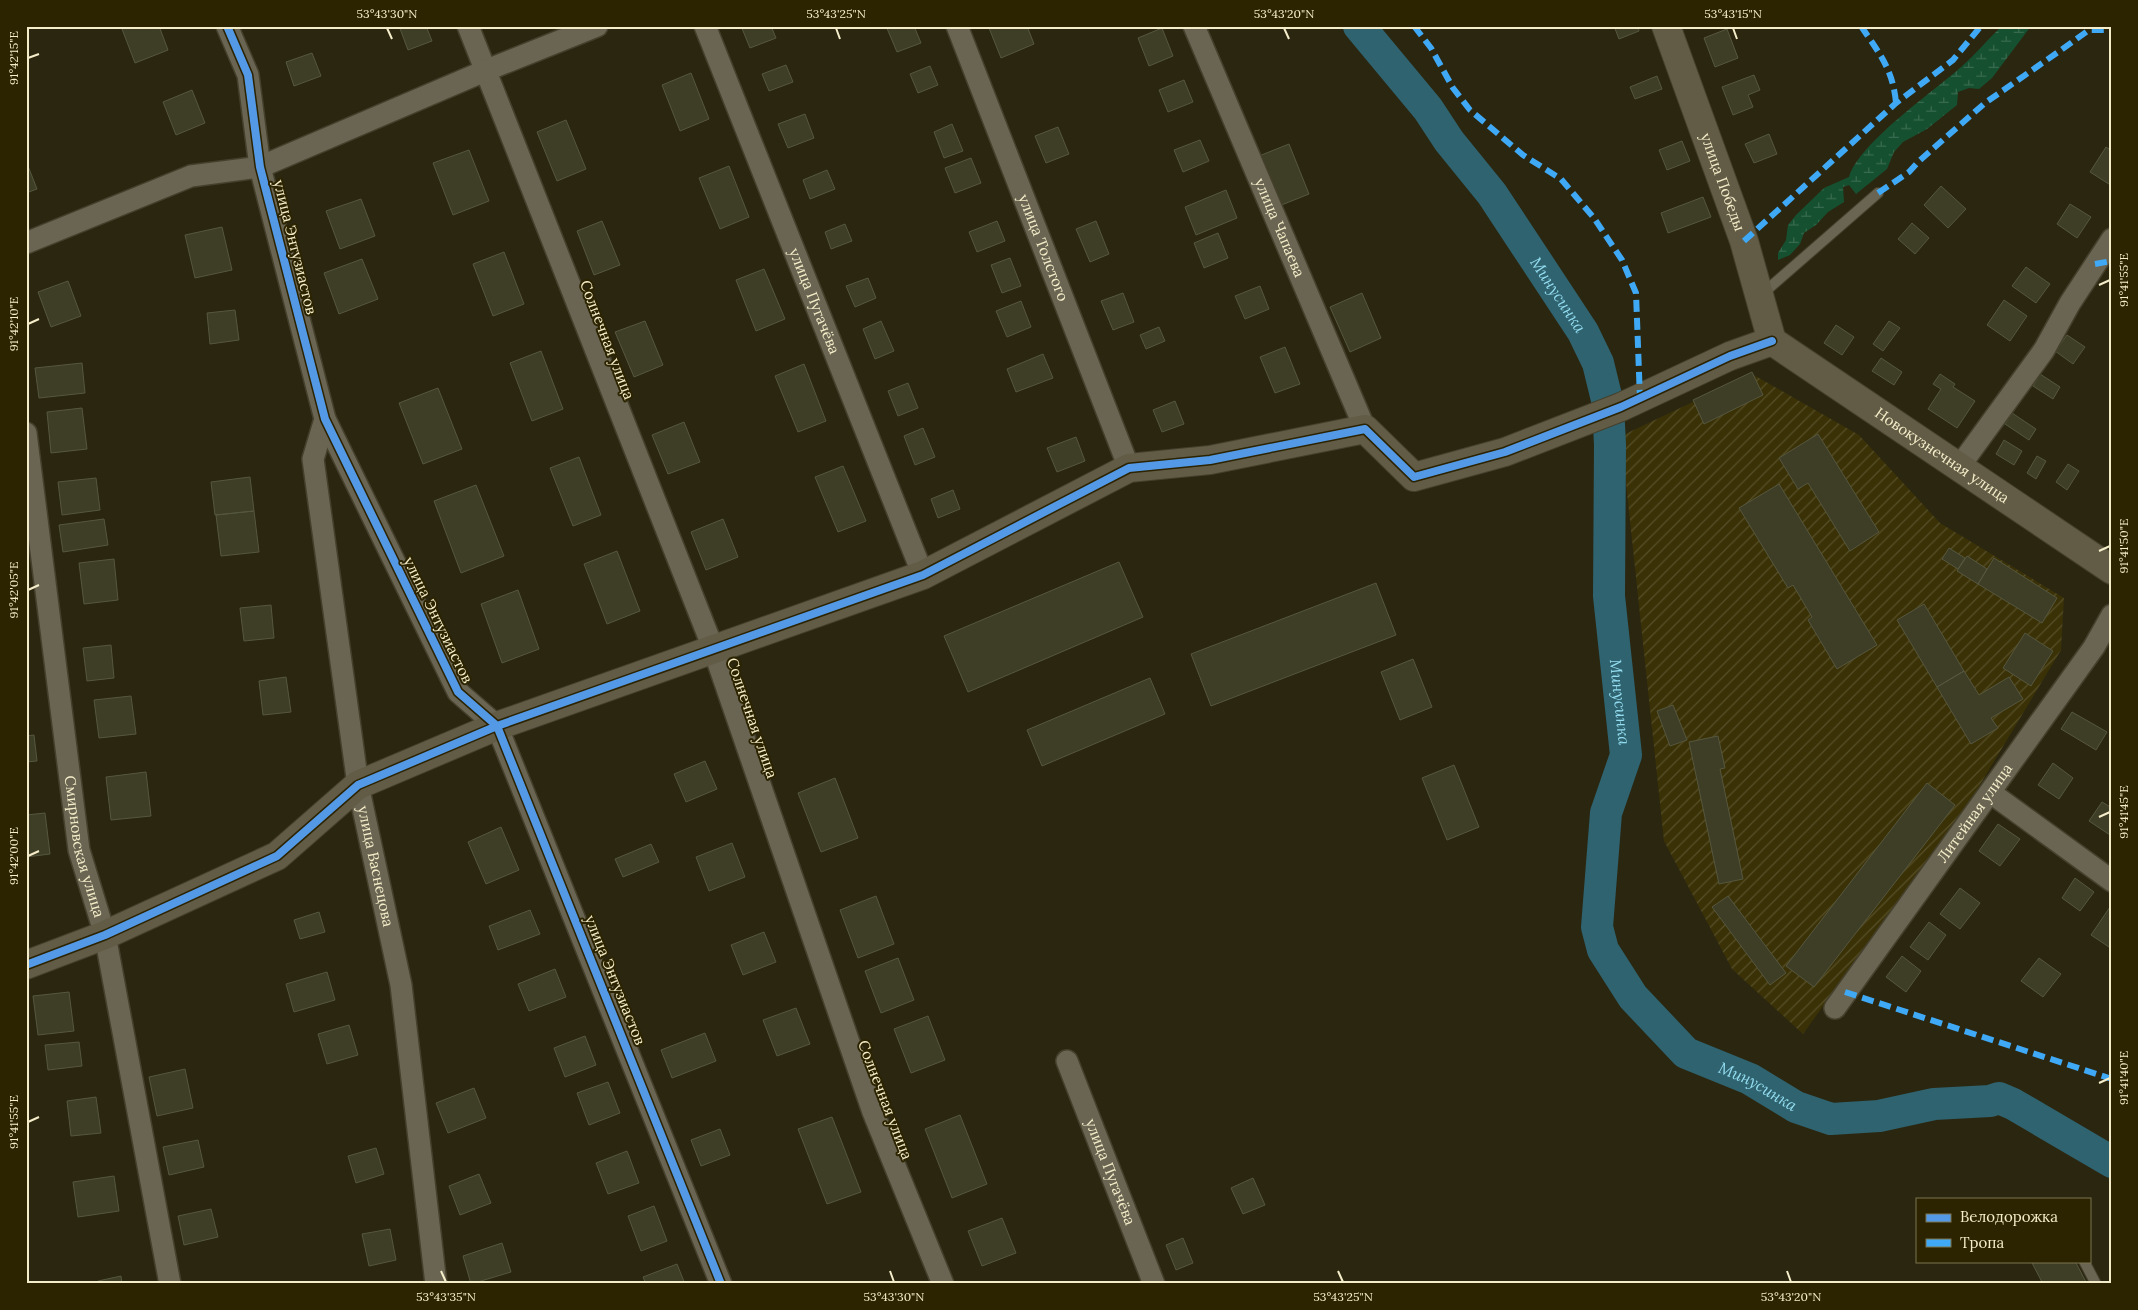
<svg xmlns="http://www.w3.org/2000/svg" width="2138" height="1310" viewBox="0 0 2138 1310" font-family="Lora,serif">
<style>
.industrial{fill:url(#industrial-furrows)}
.wetland{fill:url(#wetland-marsh)}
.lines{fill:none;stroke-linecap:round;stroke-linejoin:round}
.river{stroke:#2e636f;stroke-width:32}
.building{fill:#3e3e26;stroke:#56573f}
.lane-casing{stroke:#45402c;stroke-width:12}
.street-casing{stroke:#45402c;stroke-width:24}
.secondary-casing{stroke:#45402c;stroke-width:30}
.lane{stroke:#696552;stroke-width:10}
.street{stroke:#696552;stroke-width:21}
.secondary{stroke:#625c46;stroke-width:28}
.quiet{stroke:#3fa9f5;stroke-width:6;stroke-dasharray:12 6;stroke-linecap:butt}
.cycleway-casing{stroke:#2c2300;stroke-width:11}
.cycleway{stroke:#5399e6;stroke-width:8}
.ticks{fill:none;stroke:#f5edc9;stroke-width:2}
.labels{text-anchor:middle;stroke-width:4;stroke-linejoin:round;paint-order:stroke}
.street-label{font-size:15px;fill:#f5edc9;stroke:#2c2300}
.water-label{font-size:16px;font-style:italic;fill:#94ddf1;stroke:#2c2300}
.neatline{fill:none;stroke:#f5edc9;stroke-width:2}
.ticks-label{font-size:12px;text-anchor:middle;fill:#f5edc9}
</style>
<defs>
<pattern id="industrial-furrows" width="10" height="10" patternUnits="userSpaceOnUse" patternTransform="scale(1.25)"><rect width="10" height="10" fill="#3a3106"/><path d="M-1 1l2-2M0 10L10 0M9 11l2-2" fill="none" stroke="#574f29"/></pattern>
<pattern id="wetland-marsh" width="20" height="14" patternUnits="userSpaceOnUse" patternTransform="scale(1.25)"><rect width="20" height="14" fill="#155131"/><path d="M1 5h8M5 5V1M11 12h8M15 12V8" fill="none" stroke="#386a4e"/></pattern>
</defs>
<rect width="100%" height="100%" fill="#2b2610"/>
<path class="industrial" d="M1752,374L1859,435L1940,523L2064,598L2061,650L1969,803L1803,1034L1732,969L1664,841L1621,436Z"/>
<path class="wetland" d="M2002,26H2031L1992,78L1979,89L1969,88L1958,92L1957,105L1927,129L1903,142L1894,152L1887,169L1856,194L1849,185L1843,187L1844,202L1828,212L1816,225L1804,233L1800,244L1790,255L1778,260V253L1786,240L1788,225L1796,215L1824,188L1849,177C1860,142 1932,93 1961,67C1976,54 1988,39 2002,26Z"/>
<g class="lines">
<path class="river" id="s1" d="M1359,26L1428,109L1449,141L1492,194L1583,332L1598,363L1608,404L1610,445L1609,596L1626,755L1606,813L1597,927L1603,950L1633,997L1686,1053L1750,1079L1796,1107L1831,1119L1879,1116L1934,1104L1990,1101L1999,1098L2013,1104L2112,1162"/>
</g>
<path class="building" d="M128,26H159L168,50L135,63L122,29Z
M399,26H426L432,41L408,50Z
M741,26H771L776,38L750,48Z
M886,26H914L921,43L897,52Z
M994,26H1027L1034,44L1001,58L989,28Z
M1614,26H1638L1639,31L1619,39Z
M1162,28L1173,56L1149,66L1138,38Z
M1727,29L1738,58L1715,67L1704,38Z
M312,53L321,76L294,86L286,62Z
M786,65L793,82L769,91L762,74Z
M930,66L938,85L918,93L910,74Z
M691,73L709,119L680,131L662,85Z
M1754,75L1760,90L1748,95L1753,107L1733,115L1722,87Z
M1657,76L1662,89L1635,99L1630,87Z
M1184,80L1193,102L1168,112L1159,90Z
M192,90L205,123L176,135L163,102Z
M805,114L814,138L788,148L778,124Z
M566,120L586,169L557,181L537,132Z
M952,124L963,151L944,158L934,132Z
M1058,127L1069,154L1046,163L1035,136Z
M1769,134L1777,154L1754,163L1745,144Z
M1200,140L1209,161L1183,172L1174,150Z
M1682,141L1690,161L1667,170L1659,150Z
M1289,144L1309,194L1279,206L1259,156Z
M2106,147L2112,151V186L2090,172Z
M469,150L489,201L453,215L433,163Z
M971,158L981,183L955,193L945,168Z
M26,161L37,189L26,193Z
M729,166L749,217L720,229L699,178Z
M827,170L835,189L810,199L803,180Z
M1941,186L1966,209L1948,228L1924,205Z
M1226,190L1237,218L1196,235L1185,207Z
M1703,197L1711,217L1668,233L1661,213Z
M361,199L375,236L340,249L326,211Z
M2070,204L2091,217L2077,238L2057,224Z
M602,221L620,265L594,275L577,231Z
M997,221L1005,241L977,252L969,232Z
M1096,221L1109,254L1090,262L1076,229Z
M1912,223L1929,238L1915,254L1898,239Z
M845,224L852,241L831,249L825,232Z
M222,227L232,270L195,278L185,235Z
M1218,233L1228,258L1204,268L1194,243Z
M504,252L524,304L493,316L473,264Z
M1010,258L1021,286L1002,293L991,265Z
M362,259L378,299L339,314L324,273Z
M2026,267L2050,284L2036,303L2012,286Z
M764,269L785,319L756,331L736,280Z
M868,278L876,298L855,307L846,286Z
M68,281L81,316L51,327L38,292Z
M1260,286L1269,309L1245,319L1235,296Z
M1123,293L1134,322L1113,330L1101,301Z
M1362,293L1381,338L1350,352L1330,307Z
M2004,300L2027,316L2010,341L1987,325Z
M1021,301L1031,327L1007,337L996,311Z
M235,310L239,340L210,344L207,313Z
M645,321L663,365L634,377L615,332Z
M881,321L894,351L875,359L863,329Z
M1889,321L1900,328L1883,351L1873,344Z
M1836,325L1854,337L1842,355L1824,343Z
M1159,327L1165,341L1146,349L1140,335Z
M2067,335L2085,347L2073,364L2055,351Z
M1285,347L1300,384L1275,393L1260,357Z
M541,351L563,409L532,421L510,363Z
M1043,354L1053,378L1016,392L1007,369Z
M1881,358L1902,372L1894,385L1872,371Z
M82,363L85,393L39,398L35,368Z
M804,364L826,421L798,432L775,376Z
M1752,372L1763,395L1704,424L1693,400Z
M1940,374L1955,384L1953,387L1975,401L1957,428L1928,409L1941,389L1933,384Z
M2040,374L2060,387L2053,399L2033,386Z
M908,383L918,408L898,416L888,391Z
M438,388L462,449L423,464L399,403Z
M1175,401L1184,424L1162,432L1153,410Z
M82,408L87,449L51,453L47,412Z
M2012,413L2036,429L2029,440L2005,424Z
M684,422L700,462L668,474L652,435Z
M923,428L935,457L915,465L904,436Z
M1818,434L1879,532L1850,551L1808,483L1798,489L1779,458Z
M1076,437L1085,461L1057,472L1047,448Z
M2004,440L2022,451L2014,465L1996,454Z
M2037,456L2046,461L2036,479L2027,473Z
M579,457L601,515L573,526L550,468Z
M2068,464L2079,471L2067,490L2056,482Z
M843,466L866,521L838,532L815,477Z
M250,477L254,511L215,515L211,482Z
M96,478L100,510L62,515L58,482Z
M1779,484L1877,645L1837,669L1808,620L1812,617L1793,585L1788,588L1739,508Z
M476,485L504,556L461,573L434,501Z
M953,490L960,509L938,518L931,499Z
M254,511L259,552L221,556L216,515Z
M104,519L108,545L63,552L59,525Z
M723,519L738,557L706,570L691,532Z
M1949,548L1965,558L1958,569L1942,559Z
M617,551L640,611L607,624L584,564Z
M1967,556L1987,569L1978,584L1957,571Z
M1994,558L2057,598L2042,623L1978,584Z
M114,559L118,600L84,604L79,563Z
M1119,562L1143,617L968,692L944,636Z
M1376,583L1396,635L1211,706L1191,654Z
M518,590L539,649L502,663L481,604Z
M1924,604L1964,671L1937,687L1897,620Z
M271,605L274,638L244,641L240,608Z
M2025,633L2053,651L2031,686L2003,668Z
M111,645L114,678L87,681L83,648Z
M1413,659L1432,707L1400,720L1381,672Z
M1964,671L1979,695L2009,677L2023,699L1991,718L1998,728L1971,744L1937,687Z
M286,677L291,712L263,715L259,681Z
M1150,678L1165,714L1042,766L1027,730Z
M131,696L136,734L99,738L94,700Z
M1673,705L1687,740L1670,746L1657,711Z
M2072,712L2107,732L2096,750L2061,729Z
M34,735L37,761L26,762V736Z
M1718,736L1725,768L1720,769L1743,879L1719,884L1689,742Z
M705,761L717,789L686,802L674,774Z
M2053,763L2073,778L2059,799L2038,785Z
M1454,765L1479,827L1447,840L1422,778Z
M146,772L151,816L111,820L106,777Z
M835,778L858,838L821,852L798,793Z
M1927,783L1955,805L1814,987L1786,966Z
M2102,802L2112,808V832L2110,835L2089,821Z
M45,813L50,854L26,857V815Z
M1998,824L2020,839L2000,866L1979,851Z
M501,827L519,870L486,884L468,842Z
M732,843L745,877L709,891L696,857Z
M651,844L659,862L623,877L615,859Z
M2075,878L2094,892L2080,911L2062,898Z
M1960,888L1980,903L1960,929L1940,914Z
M876,896L894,944L858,958L840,910Z
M1728,896L1786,973L1770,985L1712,907Z
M2112,904V949L2091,935Z
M530,910L540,934L498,950L489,926Z
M319,912L325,932L300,939L294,920Z
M1929,922L1946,935L1928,960L1910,947Z
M764,932L776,962L743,975L731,945Z
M1902,956L1921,971L1906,992L1886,977Z
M898,958L914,1000L881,1013L865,971Z
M2039,958L2061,974L2043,997L2021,981Z
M555,969L566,997L529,1011L518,984Z
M327,972L335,1000L294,1012L286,984Z
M69,992L74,1031L38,1035L33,996Z
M796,1008L810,1044L777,1056L763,1020Z
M928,1016L945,1060L911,1073L894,1029Z
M349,1025L358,1055L327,1064L318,1034Z
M705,1033L716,1061L672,1078L661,1050Z
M585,1036L596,1065L565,1077L554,1048Z
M79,1042L82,1066L48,1070L45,1045Z
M185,1069L193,1108L157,1116L149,1077Z
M608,1082L620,1113L589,1125L577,1093Z
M474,1088L486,1118L448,1133L436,1103Z
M96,1097L101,1133L71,1136L67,1101Z
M960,1115L987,1184L952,1198L925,1129Z
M832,1117L861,1192L827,1204L798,1129Z
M720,1129L730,1155L701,1166L691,1140Z
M198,1140L204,1167L169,1175L163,1147Z
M376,1148L384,1174L356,1183L348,1156Z
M627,1151L639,1183L608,1194L596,1163Z
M479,1174L491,1203L460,1215L449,1186Z
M114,1176L119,1211L78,1217L73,1182Z
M1253,1178L1265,1205L1243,1214L1231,1188Z
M654,1206L667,1241L641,1251L628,1216Z
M211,1209L218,1237L184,1245L178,1216Z
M1002,1218L1016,1253L982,1266L968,1231Z
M390,1229L396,1260L369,1266L362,1234Z
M1183,1238L1193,1263L1176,1270L1166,1245Z
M502,1243L511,1272L471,1284L463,1256Z
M2031,1261H2075L2087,1284H2043Z
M677,1264L685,1284H646L643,1277Z
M121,1276L122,1284H99L98,1281Z"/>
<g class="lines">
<defs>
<path id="lane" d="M1761,295L1878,193
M2084,1261L2096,1284"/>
<g id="street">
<path d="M227,26L248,75L260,167L325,419L458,692L497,726L721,1284"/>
<path d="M468,26L713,648L873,1112L943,1284"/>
<path id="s2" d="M705,26L923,575"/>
<path id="s3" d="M957,26L1129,468"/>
<path id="s4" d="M1194,26L1365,429"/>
<path d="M26,243L191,176L260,167L487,70L597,26"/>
<path id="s5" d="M325,419L313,459L358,785L401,985L436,1284"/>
<path id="s6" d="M26,433L79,850L105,935L170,1284"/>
<path d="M1959,467L2044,350L2070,303L2112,239"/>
<path d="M1991,793L2112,881"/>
<path id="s7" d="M1835,1008L2094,647L2112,615"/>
<path id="s8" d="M1067,1061L1154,1284"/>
</g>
<g id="secondary">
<path id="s9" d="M1666,26L1744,241L1772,341"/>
<path id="s10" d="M1772,341L2112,570"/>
<path d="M26,965L105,935L277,856L358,785L497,726L923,575L1129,468L1210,460L1365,429L1414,477L1505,452L1621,407L1730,356L1772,341"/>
</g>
</defs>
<use href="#lane" class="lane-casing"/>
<use href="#street" class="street-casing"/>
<use href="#secondary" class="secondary-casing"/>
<use href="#lane" class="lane"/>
<use href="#street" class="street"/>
<use href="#secondary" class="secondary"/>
<path class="quiet" d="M1414,26L1431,48L1453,88L1470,110L1523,155L1561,179L1594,218L1622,260L1636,293L1640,399
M1861,26C1879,53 1893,69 1896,103
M1878,193L1909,172L1919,161L1985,103L2061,50L2089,30H2112
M1744,241L1896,103L1953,60L1981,26
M2095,264L2112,261
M1845,992L2112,1079"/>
<defs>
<path id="cycleway" d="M227,26L248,75L260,167L325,419L458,692L497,726L721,1284
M26,965L105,935L277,856L358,785L497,726L923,575L1129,468L1210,460L1365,429L1414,477L1505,452L1621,407L1730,356L1772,341"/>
</defs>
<use href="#cycleway" class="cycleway-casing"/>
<use href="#cycleway" class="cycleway"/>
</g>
<path class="ticks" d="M387,28L392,39M836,28L840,39M1284,28L1289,39M1733,28L1737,39M28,58L39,54M2099,285L2110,280M28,324L39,319M2099,551L2110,546M28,590L39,585M2099,817L2110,812M28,856L39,851M2099,1083L2110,1078M28,1122L39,1117M441,1271L446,1282M890,1271L894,1282M1338,1271L1343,1282M1787,1271L1791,1282"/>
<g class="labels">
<g class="street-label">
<text dy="5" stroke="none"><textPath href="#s9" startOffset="166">улица Победы</textPath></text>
<text dy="5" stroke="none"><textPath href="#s4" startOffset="219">улица Чапаева</textPath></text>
<text transform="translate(295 247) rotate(76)" y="5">улица Энтузиастов</text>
<text dy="5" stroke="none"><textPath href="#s3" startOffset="238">улица Толстого</textPath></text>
<text dy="5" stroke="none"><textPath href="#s2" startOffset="296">улица Пугачёва</textPath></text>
<text transform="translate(607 340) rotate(69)" y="5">Солнечная улица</text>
<text dy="5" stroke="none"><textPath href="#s10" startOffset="205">Новокузнечная улица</textPath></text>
<text transform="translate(438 620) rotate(64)" y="5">улица Энтузиастов</text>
<text transform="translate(752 718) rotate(71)" y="5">Солнечная улица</text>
<text dy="5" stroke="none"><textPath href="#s7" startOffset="240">Литейная улица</textPath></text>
<text dy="5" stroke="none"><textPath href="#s6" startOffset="418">Смирновская улица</textPath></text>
<text dy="5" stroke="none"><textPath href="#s5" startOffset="454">улица Васнецова</textPath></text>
<text transform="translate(615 980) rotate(68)" y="5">улица Энтузиастов</text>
<text transform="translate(885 1100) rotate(69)" y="5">Солнечная улица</text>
<text dy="5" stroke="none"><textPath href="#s8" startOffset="119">улица Пугачёва</textPath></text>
</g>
<g class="water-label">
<text dy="6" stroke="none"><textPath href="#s1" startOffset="335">Минусинка</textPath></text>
<text dy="6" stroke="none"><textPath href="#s1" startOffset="755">Минусинка</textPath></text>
<text dy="6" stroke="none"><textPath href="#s1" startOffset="1220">Минусинка</textPath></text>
</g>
</g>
<rect width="2138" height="1310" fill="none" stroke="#2c2300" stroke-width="55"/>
<rect x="1916" y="1198" width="175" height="65" fill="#2c2300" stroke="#7c7450"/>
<rect x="1926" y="1214" width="25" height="8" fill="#5399e6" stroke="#7c7450"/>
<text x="1960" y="1222" font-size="15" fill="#f5edc9">Велодорожка</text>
<rect x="1926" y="1239" width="25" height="8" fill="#3fa9f5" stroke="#7c7450"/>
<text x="1960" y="1248" font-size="15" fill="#f5edc9">Тропа</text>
<rect x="28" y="28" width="2082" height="1254" class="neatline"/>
<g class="ticks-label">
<text x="387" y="18">53°43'30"N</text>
<text x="836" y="18">53°43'25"N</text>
<text x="1284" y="18">53°43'20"N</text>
<text x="1733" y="18">53°43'15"N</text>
<text transform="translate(14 58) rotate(-90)" y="4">91°42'15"E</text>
<text transform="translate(2124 280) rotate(-90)" y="4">91°41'55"E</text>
<text transform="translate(14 324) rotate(-90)" y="4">91°42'10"E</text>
<text transform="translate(2124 546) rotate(-90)" y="4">91°41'50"E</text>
<text transform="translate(14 590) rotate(-90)" y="4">91°42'05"E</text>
<text transform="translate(2124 812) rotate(-90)" y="4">91°41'45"E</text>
<text transform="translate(14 856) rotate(-90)" y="4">91°42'00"E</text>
<text transform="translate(2124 1078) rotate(-90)" y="4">91°41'40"E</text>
<text transform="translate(14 1122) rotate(-90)" y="4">91°41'55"E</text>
<text x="446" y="1301">53°43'35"N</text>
<text x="894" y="1301">53°43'30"N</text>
<text x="1343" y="1301">53°43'25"N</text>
<text x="1791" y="1301">53°43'20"N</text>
</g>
</svg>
